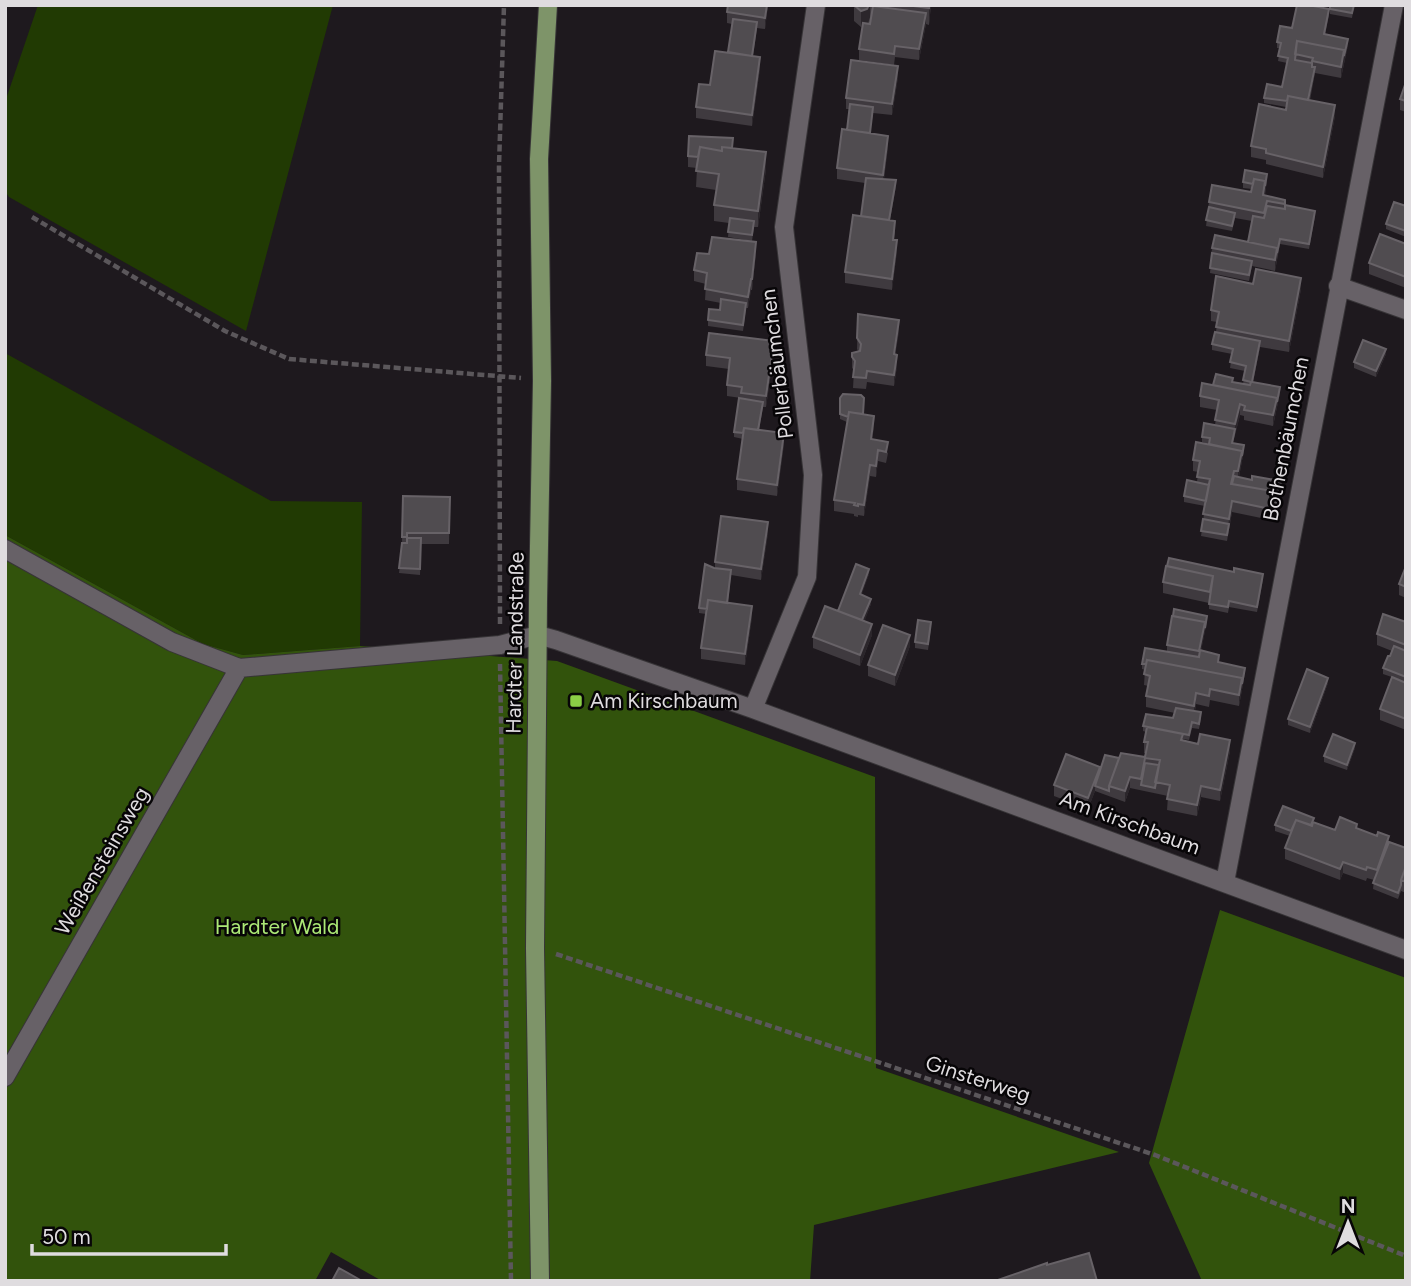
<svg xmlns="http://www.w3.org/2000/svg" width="1411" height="1286" viewBox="0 0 1411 1286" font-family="Figtree,sans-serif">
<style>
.green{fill:#213a03}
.forest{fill:#32530c}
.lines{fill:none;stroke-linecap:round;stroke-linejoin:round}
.minor-casing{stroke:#373437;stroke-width:20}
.major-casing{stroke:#373437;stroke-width:20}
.path{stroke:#5b575b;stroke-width:4.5;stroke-dasharray:7 3.5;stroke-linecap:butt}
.minor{stroke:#676167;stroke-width:18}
.major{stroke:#7e9469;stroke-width:18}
.wall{fill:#3f3a3f}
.shaded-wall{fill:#2b262b}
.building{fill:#504c50;stroke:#676267;stroke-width:2}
.poi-dot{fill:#8bce46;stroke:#070507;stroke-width:2.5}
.labels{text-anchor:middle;stroke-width:5;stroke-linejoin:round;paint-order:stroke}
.street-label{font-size:21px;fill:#dfdcdf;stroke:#070507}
.poi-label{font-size:21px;fill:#dfdcdf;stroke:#070507;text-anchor:start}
.park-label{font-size:21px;fill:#ace976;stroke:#070507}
</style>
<rect width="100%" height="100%" fill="#1e191e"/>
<path class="green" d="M38,5H333L246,331L9,197L5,191V102Z
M5,353L271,501L362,502L360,646L243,655L203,644L5,535Z"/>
<path class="forest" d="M5,535L203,644L243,655L360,646L557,661L875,777L876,1068L1119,1152L814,1225L810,1281H382L331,1252L315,1281H5Z
M1220,910L1406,978V1281H1202L1149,1163Z"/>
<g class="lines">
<defs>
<path id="minor" d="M1338,286L1406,310
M5,549L172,642L239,668L500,645L538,635L556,640L753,709L1406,950
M753,709L807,577L813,475L784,227L816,5
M1225,882L1394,5
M5,1077L239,668"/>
<path id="major" d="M540,1281L535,948L538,601L542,381L539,159L548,5"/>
</defs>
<use href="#minor" class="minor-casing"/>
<use href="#major" class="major-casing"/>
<path class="path" d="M32,217L225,331L289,359L521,378
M500,624L499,166L504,5
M500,664L511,1281
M556,954L1155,1155L1406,1256"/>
<use href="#minor" class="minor"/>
<use href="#major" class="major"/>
</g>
<path class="wall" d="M768,5L765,29L757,28L753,56L760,68L752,126L696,118V107L710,85L728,52L732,24L727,23V12Z
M854,5H931L929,25L926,24L919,60L895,57L894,65L859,60V49L863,27H861L854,21Z
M1354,5L1352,18L1330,14V9Z
M1329,15L1325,35L1348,45L1341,78L1315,73L1310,100L1335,116L1323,178L1266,164V160L1251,157V146L1286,110V107L1264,103V98L1282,87L1287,63L1278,61L1280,48H1277V42L1292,28Z
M898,77L892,115L873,113L870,133L888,147L884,179L896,186L890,220L895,232L894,240L897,251L892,290L845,283V272L861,216L865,183L837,179V168L847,130L849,109H846V98Z
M1406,82V112L1400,110V99Z
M733,148L766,169L758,227H754L752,241L728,237L729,223L714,221V205L716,190L696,187L697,168L688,167V156Z
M1267,180L1265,195L1285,200V205L1315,216L1309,249L1280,244L1275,271L1252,266L1249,281L1210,273L1212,248L1248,242L1252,221L1235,218L1232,231L1206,226L1209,202L1251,192L1252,189L1243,188V182Z
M1406,206V237L1386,229V224Z
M1406,244V288L1369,274V263Z
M756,253L752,290H751L748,308H746L743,331L708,326V320L720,310L721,303L705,300L706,284L694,281V270L709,254Z
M1253,284L1301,289L1289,352L1260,347L1253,382L1280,393L1273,426L1244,420V416L1240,415L1233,443L1244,450L1239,477L1281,487L1275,521L1232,512L1227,541L1201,536L1205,506L1184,502V496L1197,482L1198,472L1193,471V460L1209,444L1202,442V437L1215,425L1217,410L1200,407V396L1213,385L1233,382L1243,384L1245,371L1230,368L1232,354L1212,350V344L1216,332L1217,322L1211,321V310Z
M858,314L899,331L895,355L897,366L894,386L867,382L866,389L853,388L854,370L852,368V357L858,351L857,349Z
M774,352L766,407H763L759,430L784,444L777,496L737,490V479L743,439L734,437V432L741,398L727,396V385L729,369L706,366V355Z
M1386,354L1376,377L1354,368V362Z
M840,398L864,414L874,427L872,439L888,453L886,463L878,461L876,477L870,476L864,516L858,515V517L854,516V514L834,511V500L847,422L840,419Z
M403,496L450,497L449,544H421L420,575L399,573L402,543Z
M768,533L761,580L731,575L728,603L752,617L745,665L701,659V648L706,614L699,613V608L715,568V562Z
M1406,566V598L1399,595V584Z
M1234,572L1263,579L1257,612L1229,607L1228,613L1209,609V603L1163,593V582Z
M869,574L861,595L871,604L864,621L872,635L860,666L813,648V637L838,611Z
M1207,621L1201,650L1219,662L1245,673L1239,706L1210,700L1209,707L1196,704L1195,711L1201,718L1199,729L1192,728L1189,740L1183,739V740L1230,751L1220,801L1201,797L1197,816L1167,810L1168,796L1130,788L1125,802L1095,791L1088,809L1054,796V785L1100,770L1119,758L1145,757L1146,753H1144V742L1146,732L1143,731V726L1173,718L1175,713L1146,707V696L1148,686L1144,685L1145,670L1142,669V664L1167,652V645Z
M1406,622V682L1383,674V668L1392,651L1377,645V634Z
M931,628L928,650L915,648V642Z
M910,646L895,686L868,676V665Z
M1328,683L1310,733L1288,725V719Z
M1406,683V730L1380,720V709Z
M1355,748L1347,770L1324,762V756Z
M1314,822L1335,830L1357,828L1406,848V893L1401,891L1398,899L1373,889L1374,880L1367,878L1366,881L1343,873L1340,880L1285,859V848L1290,836L1275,831V825Z"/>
<path class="shaded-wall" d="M767,5H768L765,29V18Z
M869,5H870V17L867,26L861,27V11Z
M929,5H931L929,25Z
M926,13V24L919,60V49Z
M1348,39V45L1341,78V67Z
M760,57V68L752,126V115Z
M898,66V77L892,115V104Z
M1315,67V73L1307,110V105Z
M1335,105V116L1323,178V167Z
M888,136V147L883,186V175Z
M766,152V169L758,227V211Z
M1267,174V180L1263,206V195Z
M896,180V186L887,231V225Z
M1315,211V216L1309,249V244Z
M897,240V251L892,290V279Z
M756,242V253L752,290V279Z
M1277,248V259L1275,271V260Z
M1301,278V289L1289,352V341Z
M751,279V290L748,308V297Z
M899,320V331L894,365V354Z
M774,341V352L766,407V396Z
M1260,341V347L1252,387V382Z
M1386,349V354L1376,377V371Z
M897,355V366L894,386V375Z
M1280,387V393L1273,426V415Z
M1240,404V415L1235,435V424Z
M874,416V427L871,450V439Z
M784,433V444L777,496V485Z
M1244,445V450L1238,482V471Z
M878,450V461L876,477V466Z
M870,465V476L864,516V505Z
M1281,481V487L1275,521V510L1278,492Z
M1232,501V512L1227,541L1229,519Z
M768,522V533L761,580V569Z
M869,569V574L860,600V594Z
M1263,574V579L1257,612V607Z
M871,599V604L861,631V625Z
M752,606V617L745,665V654Z
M1207,616V621L1199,662V651L1205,622Z
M872,624V635L860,666V655Z
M910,635V646L895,686V675Z
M1245,668V673L1239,706V695Z
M1328,678V683L1310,733V727Z
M1196,693V704L1194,717V706Z
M1230,740V751L1220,801V790Z
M1355,743V748L1347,770V765Z
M1100,767V778L1095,786V791L1088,809V798Z
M1130,777V788L1125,802V791Z
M1201,786V797L1197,816V805Z
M1389,836V847L1377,881V870Z
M1343,862V873L1340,880V869Z"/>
<path class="building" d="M728,5H767L765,18L727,12Z
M854,5H869L867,9L861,11Z
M906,5H929V8Z
M1297,5H1308L1329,9L1324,34L1348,39L1344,56V50L1297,41L1295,60L1312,63V67H1315L1308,100L1288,96L1287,101L1264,98L1267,84L1282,87L1288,58L1278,56L1281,43L1277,42L1280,26L1292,28Z
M1330,5H1354L1352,13L1330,9Z
M873,6L926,13L919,49L895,46L894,54L859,49L863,23L870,24Z
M733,19L757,22L752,56L728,52Z
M1297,41L1344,50L1341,67L1312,61L1313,58L1295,54Z
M715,51L760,57L752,115L696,107L699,84L710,85Z
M851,60L898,66L892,104L846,98Z
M1406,82V101L1400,99Z
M1288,96L1335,105L1323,167L1266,153V149L1251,146L1259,104L1286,110Z
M850,104L873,107L870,133L847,130Z
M842,129L888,136L883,175L837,168Z
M689,136L733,138L732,148L722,147V151L700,147L698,157L688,156Z
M700,147L722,151V147L766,152L758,211L714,205L719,174L696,171Z
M1245,170L1267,174L1265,186V181L1254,179L1253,184L1243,182Z
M866,178L896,180L889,220L861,216Z
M1254,179L1265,181L1263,195L1285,200V204L1267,201L1264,213L1209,202L1212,185L1251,192Z
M1394,202L1406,206V231L1386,224Z
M1285,205L1315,211L1309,244L1280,239L1277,253V248L1248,242L1253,216L1264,218L1267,206L1285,209Z
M1209,207L1235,213L1232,226L1206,220Z
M853,215L895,221L893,240H897L892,279L845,272Z
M730,218L754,221L752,235L728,232Z
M1380,234L1406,244V277L1369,263Z
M1215,235L1277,248L1275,260L1212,248Z
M712,237L756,242L752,279H751L748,297L705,289L707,273L694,270L697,253L709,254Z
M1212,253L1252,261L1249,275L1210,268Z
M1256,269L1301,278L1289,341L1216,327L1219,312L1211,310L1216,276L1253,284Z
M721,299L746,303L743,325L708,320L709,309L720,310Z
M858,314L899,320L894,354L897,355L894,375L867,371L866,378L853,377L855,361L852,357V353L860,351L861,344L857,338Z
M1215,332L1260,341L1252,382L1280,387L1277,402V398L1213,385L1216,374L1233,378L1232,382L1250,385L1251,382L1243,380L1246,366L1230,362L1233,349L1212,344Z
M709,333L774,341L766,396L741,393L742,387L727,385L730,358L706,355Z
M1363,340L1386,349L1376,371L1354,362Z
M1202,383L1277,398L1273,415L1244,410L1245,406L1240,404L1235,424L1215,420L1219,400L1200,396Z
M843,394L861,395L864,398L863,414L849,412L848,417L840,414V398Z
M739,398L763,402L758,430L744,428L743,433L734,432Z
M849,412L874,416L871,439L888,442L886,452L878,450L876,466L870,465L864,505L858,504V506L854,505L855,503L834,500Z
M1204,423L1235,429L1232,443L1244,445L1242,456V451L1209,444L1210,438L1202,437Z
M744,428L784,433L777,485L737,479Z
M1196,442L1242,451L1238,471H1234L1231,484L1278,492L1275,510L1232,501L1229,519L1203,514L1210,479L1197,477L1200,461L1193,460Z
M1234,476L1252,480V476L1281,481L1278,498V492L1232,484Z
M1187,480L1209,485L1206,501L1184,496Z
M403,496L450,497L449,533H407V537H402Z
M721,516L768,522L761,569L715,562Z
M1203,519L1229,524L1227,535L1201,531Z
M407,538H421L420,569L399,568L402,543H407Z
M1169,558L1234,572V568L1263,574L1257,607L1229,601L1228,607L1209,604L1213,576L1167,566Z
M705,564L714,568L731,570L727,603L708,600L707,609L699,608Z
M856,564L869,569L860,594L871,599L862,620L838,611Z
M1166,566L1213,576L1210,592L1163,582Z
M1406,566V587L1399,584Z
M708,600L752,606L745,654L701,648Z
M825,606L872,624L860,655L813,637Z
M1174,609L1207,616L1205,628V622L1173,616Z
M1383,614L1406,622V645L1377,634Z
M1172,616L1205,622L1199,651L1167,645Z
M918,620L931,622L928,644L915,642Z
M883,625L910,635L895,675L868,665Z
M1394,646L1406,651V677L1383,668L1388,656H1390Z
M1145,648L1199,657L1200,650L1219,655L1218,662L1245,668L1242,684V678L1147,660L1146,664H1142Z
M1147,660L1242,678L1239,695L1210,689L1209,696L1196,693L1194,706L1146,696L1150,676L1144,674Z
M1307,669L1328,678L1310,727L1288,719Z
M1392,677L1406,683V719L1380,709Z
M1176,708L1201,712L1199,724L1192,722L1189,735L1143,726L1146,714L1173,718Z
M1147,727L1183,734L1181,740L1198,744L1200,734L1230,740L1220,790L1201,786L1197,805L1167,799L1170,785L1155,782L1160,760L1145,758L1141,779L1130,777L1125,791L1109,786L1121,753L1145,757L1148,742H1144Z
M1333,734L1355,743L1347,765L1324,756Z
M1066,754L1100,767L1088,798L1054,785Z
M1105,755L1119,758L1109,786V791L1095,786Z
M1145,763L1159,765L1155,788L1141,785Z
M1283,806L1314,818L1311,825L1296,820L1291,831L1275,825Z
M1340,817L1357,824L1356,828L1377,836L1378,832L1389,836L1377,870L1367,867L1366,870L1343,862L1340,869L1285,848L1296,820L1312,826L1313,822L1335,830Z
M1389,842L1406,848V866L1401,880V885L1398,893L1373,883Z
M1406,866V882L1401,880Z
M1089,1253L1097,1281H995L1047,1263V1265Z
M339,1268L362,1281H332Z"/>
<rect class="poi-dot" x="569" y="694" width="14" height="14" rx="3.5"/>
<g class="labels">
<g class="street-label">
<text transform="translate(777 364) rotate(-97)" y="7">Pollerbäumchen</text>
<text transform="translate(1286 439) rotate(-79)" y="7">Bothenbäumchen</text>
<text transform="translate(515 643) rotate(-89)" y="7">Hardter Landstraße</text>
<text transform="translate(1130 823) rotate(20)" y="7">Am Kirschbaum</text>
<text transform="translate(102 861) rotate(-60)" y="7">Weißensteinsweg</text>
<text transform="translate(978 1079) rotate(18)" y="7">Ginsterweg</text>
</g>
<g class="poi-label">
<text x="590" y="708">Am Kirschbaum</text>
</g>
<g class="park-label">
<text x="277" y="934">Hardter Wald</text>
</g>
</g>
<rect width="1411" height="1286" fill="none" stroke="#dfdcdf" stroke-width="14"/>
<g transform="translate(1348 1223)" stroke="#070507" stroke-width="5" paint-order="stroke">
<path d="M0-5L12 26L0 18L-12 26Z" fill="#dfdcdf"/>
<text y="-10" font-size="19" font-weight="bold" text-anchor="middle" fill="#dfdcdf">N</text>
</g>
<path d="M32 1244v10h194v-10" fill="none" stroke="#dfdcdf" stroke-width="3.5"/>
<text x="42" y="1244" font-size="21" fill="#dfdcdf" stroke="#070507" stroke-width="5" paint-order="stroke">50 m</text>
</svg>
